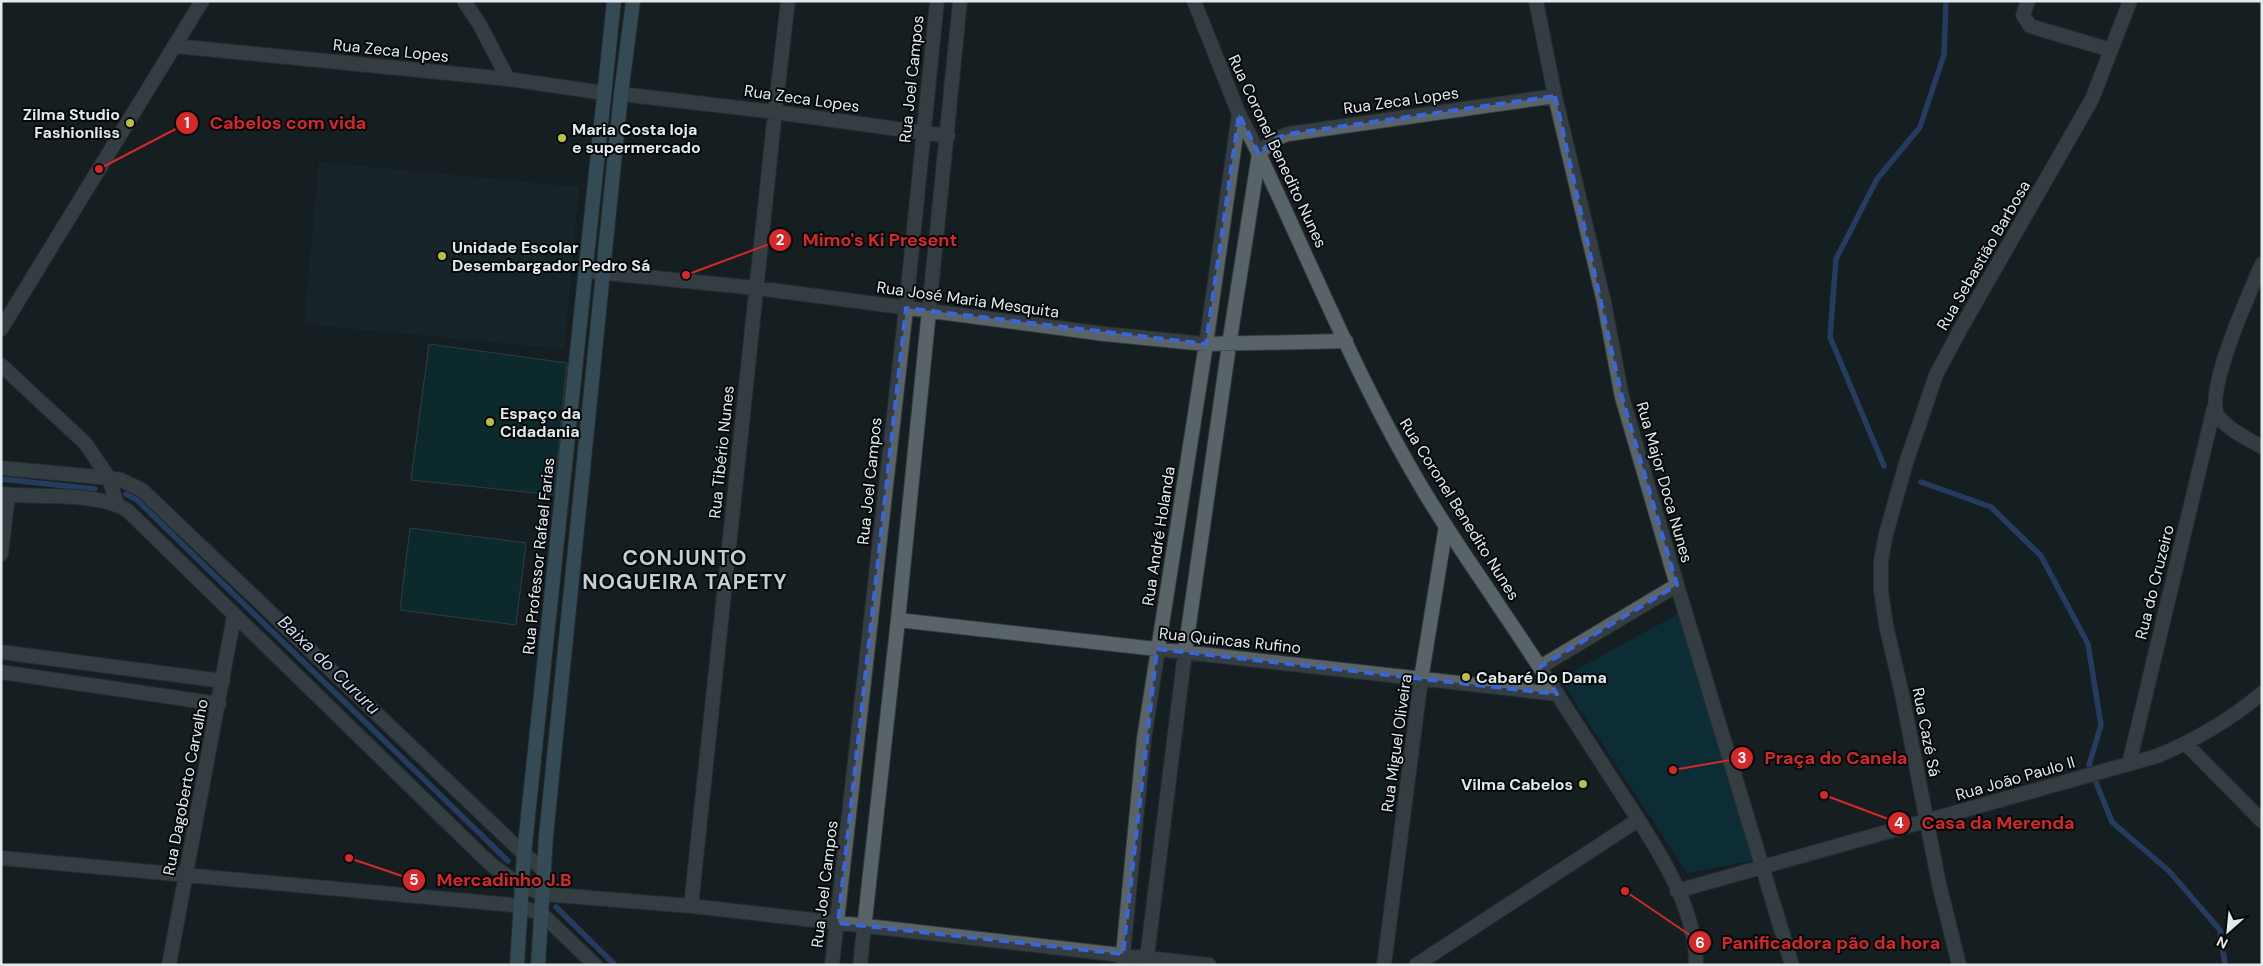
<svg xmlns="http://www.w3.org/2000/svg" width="2263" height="966" viewBox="0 0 2263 966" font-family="'DM Sans',sans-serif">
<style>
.built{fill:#1a2b31}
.green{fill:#003f4e}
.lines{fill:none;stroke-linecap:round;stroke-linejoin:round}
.stream{stroke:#3960ab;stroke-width:5.5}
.building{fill:#013638;stroke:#566262}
.minor-casing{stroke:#343a3c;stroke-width:16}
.tertiary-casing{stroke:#343a3c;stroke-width:16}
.secondary-casing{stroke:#343a3c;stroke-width:16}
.minor{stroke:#596468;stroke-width:14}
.tertiary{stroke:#596468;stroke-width:14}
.secondary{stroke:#5a7e93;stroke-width:14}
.marked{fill:none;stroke:#3b65db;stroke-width:4;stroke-dasharray:10 6;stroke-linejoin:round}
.poi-dot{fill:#bbc044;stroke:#050809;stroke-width:2}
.labels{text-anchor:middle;stroke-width:4;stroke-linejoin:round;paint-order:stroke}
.street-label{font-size:16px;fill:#e3eaec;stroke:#050809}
.poi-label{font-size:16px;font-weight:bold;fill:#e3eaec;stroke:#050809;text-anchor:start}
.water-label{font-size:18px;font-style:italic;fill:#cedaef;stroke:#050809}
.district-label{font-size:21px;font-weight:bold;letter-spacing:1px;fill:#c2cfd3;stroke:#050809}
.leader{fill:none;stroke:#d62828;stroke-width:2}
.callout-dot{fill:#d62828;stroke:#050809;stroke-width:2}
.mark-label{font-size:15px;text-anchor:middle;font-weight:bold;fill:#fff}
.callout-label{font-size:18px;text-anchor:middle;font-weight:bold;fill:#d62828;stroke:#050809;stroke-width:4;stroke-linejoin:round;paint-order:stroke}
</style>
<rect width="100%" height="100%" fill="#151f22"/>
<path class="built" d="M319,162L579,187L564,349L304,324Z"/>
<path class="green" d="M1678,614L1756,860L1687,873L1560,679Z"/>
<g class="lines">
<path class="stream" d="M1884,466L1830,337L1836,259L1877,179L1920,127L1944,55L1946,1
M1,479L95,489
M1921,482L1991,507L2041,556L2088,644L2101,725L2089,765L2112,822L2169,871L2220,930L2225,965
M126,494L137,500L508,861
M556,907L615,965"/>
</g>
<path class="building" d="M429,344L567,363L554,495L411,480Z
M410,528L526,543L516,625L400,610Z"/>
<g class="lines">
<defs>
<path id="minor" d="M464,1L480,25L508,79
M1536,1L1555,96L1604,302L1622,397L1677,585L1792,965
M2028,1L2023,15L2030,26L2111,50
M175,46L508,79L604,93
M621,94L775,112L948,136
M2262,264C2251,289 2203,395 2218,416C2227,429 2248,439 2262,447
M586,271L756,288L1105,334L1206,344L1346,341
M1,329L202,1
M1,365L85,443L109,478L117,504
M1,468L109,478L121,480L142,490L524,854L544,870
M1,494C39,498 93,491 127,510L483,857C501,874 519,885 542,894L691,906L1209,965
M1,554L8,495
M898,620L1557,694
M1,652L223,681
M1540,667L1677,585
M1,672L219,704
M2186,744L2262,821
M2129,764L2214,408
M1,858L512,905L541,913L595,965
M1677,891L2157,756C2196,740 2230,720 2262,693
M691,906L775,112L788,1
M169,965L234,616
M832,965L906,308L937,1
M860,965L898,620L960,1
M1122,965L1144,739L1206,344L1239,114
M1146,965L1185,652L1229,345L1259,154L1272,140L1288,134L1555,96
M1384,965L1421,679L1446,526
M1416,965L1638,820
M1959,965L1939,884L1902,694L1886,625L1881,590V561L1886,534L1906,463L1936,375L1961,328L2092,99L2130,1"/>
<path id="tertiary" d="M1194,1L1239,114L1259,154C1310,262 1355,373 1415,476C1441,522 1472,565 1501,609C1536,660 1569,713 1603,765C1638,821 1697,896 1696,965"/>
<path id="secondary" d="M517,965L524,854L614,1
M538,965L546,836L621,94L633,1"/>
</defs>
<use href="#minor" class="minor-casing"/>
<use href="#tertiary" class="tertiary-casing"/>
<use href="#secondary" class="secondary-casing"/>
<use href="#minor" class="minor"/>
<use href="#tertiary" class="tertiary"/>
<use href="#secondary" class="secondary"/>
</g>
<path d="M0 0H2263V966H0ZM1555,96L1622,397L1677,585L1540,667L1557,694L1157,649L1123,954L838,923L906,308L1206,344L1239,114L1259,154L1272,140L1288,134Z" fill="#151f22" fill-opacity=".55" fill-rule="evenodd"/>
<path class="marked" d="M1555,96L1622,397L1677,585L1540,667L1557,694L1157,649L1123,954L838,923L906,308L1206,344L1239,114L1259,154L1272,140L1288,134Z"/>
<g class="poi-dot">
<circle cx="130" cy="123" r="5"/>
<circle cx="562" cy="138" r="5"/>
<circle cx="442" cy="256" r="5"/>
<circle cx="490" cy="422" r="5"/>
<circle cx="1466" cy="677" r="5"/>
<circle cx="1583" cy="784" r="5"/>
</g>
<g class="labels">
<g class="street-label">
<text transform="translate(391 50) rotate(6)" y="6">Rua Zeca Lopes</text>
<text transform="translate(911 79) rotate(-84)" y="6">Rua Joel Campos</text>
<text transform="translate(802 98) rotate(8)" y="6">Rua Zeca Lopes</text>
<text transform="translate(1401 100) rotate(-8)" y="6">Rua Zeca Lopes</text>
<text transform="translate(1278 151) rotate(65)" y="6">Rua Coronel Benedito Nunes</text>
<text transform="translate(1983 255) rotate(-60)" y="6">Rua Sebastião Barbosa</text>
<text transform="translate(968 299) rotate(8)" y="6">Rua José Maria Mesquita</text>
<text transform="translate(721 452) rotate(-84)" y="6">Rua Tibério Nunes</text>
<text transform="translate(869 481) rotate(-84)" y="6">Rua Joel Campos</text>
<text transform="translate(1665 482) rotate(74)" y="6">Rua Major Doca Nunes</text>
<text transform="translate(1460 509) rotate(58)" y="6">Rua Coronel Benedito Nunes</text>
<text transform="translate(1158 536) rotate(-81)" y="6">Rua André Holanda</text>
<text transform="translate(538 556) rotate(-84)" y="6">Rua Professor Rafael Farias</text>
<text transform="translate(2154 582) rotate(-76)" y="6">Rua do Cruzeiro</text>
<text transform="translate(1230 640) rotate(6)" y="6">Rua Quincas Rufino</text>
<text transform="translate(1927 732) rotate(79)" y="6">Rua Cazé Sá</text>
<text transform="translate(1396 743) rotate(-82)" y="6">Rua Miguel Oliveira</text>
<text transform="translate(2015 778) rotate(-16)" y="6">Rua João Paulo II</text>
<text transform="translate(185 787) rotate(-79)" y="6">Rua Dagoberto Carvalho</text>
<text transform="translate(824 884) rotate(-83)" y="6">Rua Joel Campos</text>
</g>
<g class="poi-label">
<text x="120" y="120" text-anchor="end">Zilma Studio<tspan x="120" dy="18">Fashionliss</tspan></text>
<text x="572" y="135">Maria Costa loja<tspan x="572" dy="18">e supermercado</tspan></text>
<text x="452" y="253">Unidade Escolar<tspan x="452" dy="18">Desembargador Pedro Sá</tspan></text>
<text x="500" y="419">Espaço da<tspan x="500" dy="18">Cidadania</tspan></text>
<text x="1476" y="683">Cabaré Do Dama</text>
<text x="1573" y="790" text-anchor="end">Vilma Cabelos</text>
</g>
<g class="water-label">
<text transform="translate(329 665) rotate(44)" y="6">Baixa do Cururu</text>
</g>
<g class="district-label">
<text x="685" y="565">CONJUNTO<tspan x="685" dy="24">NOGUEIRA TAPETY</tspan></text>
</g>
</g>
<path class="leader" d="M99 169L187 123M686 275L780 240M1673 770L1742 758M1824 795L1899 823M349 858L414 880M1625 891L1700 942"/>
<g class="callout-dot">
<circle cx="99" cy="169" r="5"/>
<circle cx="686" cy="275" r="5"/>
<circle cx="1673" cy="770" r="5"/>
<circle cx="1824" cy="795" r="5"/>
<circle cx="349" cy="858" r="5"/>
<circle cx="1625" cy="891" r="5"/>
<circle cx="187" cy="123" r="12"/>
<circle cx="780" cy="240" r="12"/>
<circle cx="1742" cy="758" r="12"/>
<circle cx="1899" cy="823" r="12"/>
<circle cx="414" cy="880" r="12"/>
<circle cx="1700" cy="942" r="12"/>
</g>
<g class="mark-label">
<text x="187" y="128">1</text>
<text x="780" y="245">2</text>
<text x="1742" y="763">3</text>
<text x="1899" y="828">4</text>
<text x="414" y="885">5</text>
<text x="1700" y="948">6</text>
</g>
<g class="callout-label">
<text x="288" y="129">Cabelos com vida</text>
<text x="880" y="246">Mimo's Ki Present</text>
<text x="1836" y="764">Praça do Canela</text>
<text x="1998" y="829">Casa da Merenda</text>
<text x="504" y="886">Mercadinho J.B</text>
<text x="1831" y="949">Panificadora pão da hora</text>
</g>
<rect width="2263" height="966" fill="none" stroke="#e3eaec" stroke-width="5"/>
<g transform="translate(2228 931) rotate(207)" stroke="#050809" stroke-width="4" paint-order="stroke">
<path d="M0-4L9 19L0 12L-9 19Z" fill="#e3eaec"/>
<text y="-8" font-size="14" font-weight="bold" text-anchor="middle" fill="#e3eaec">N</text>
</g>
</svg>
